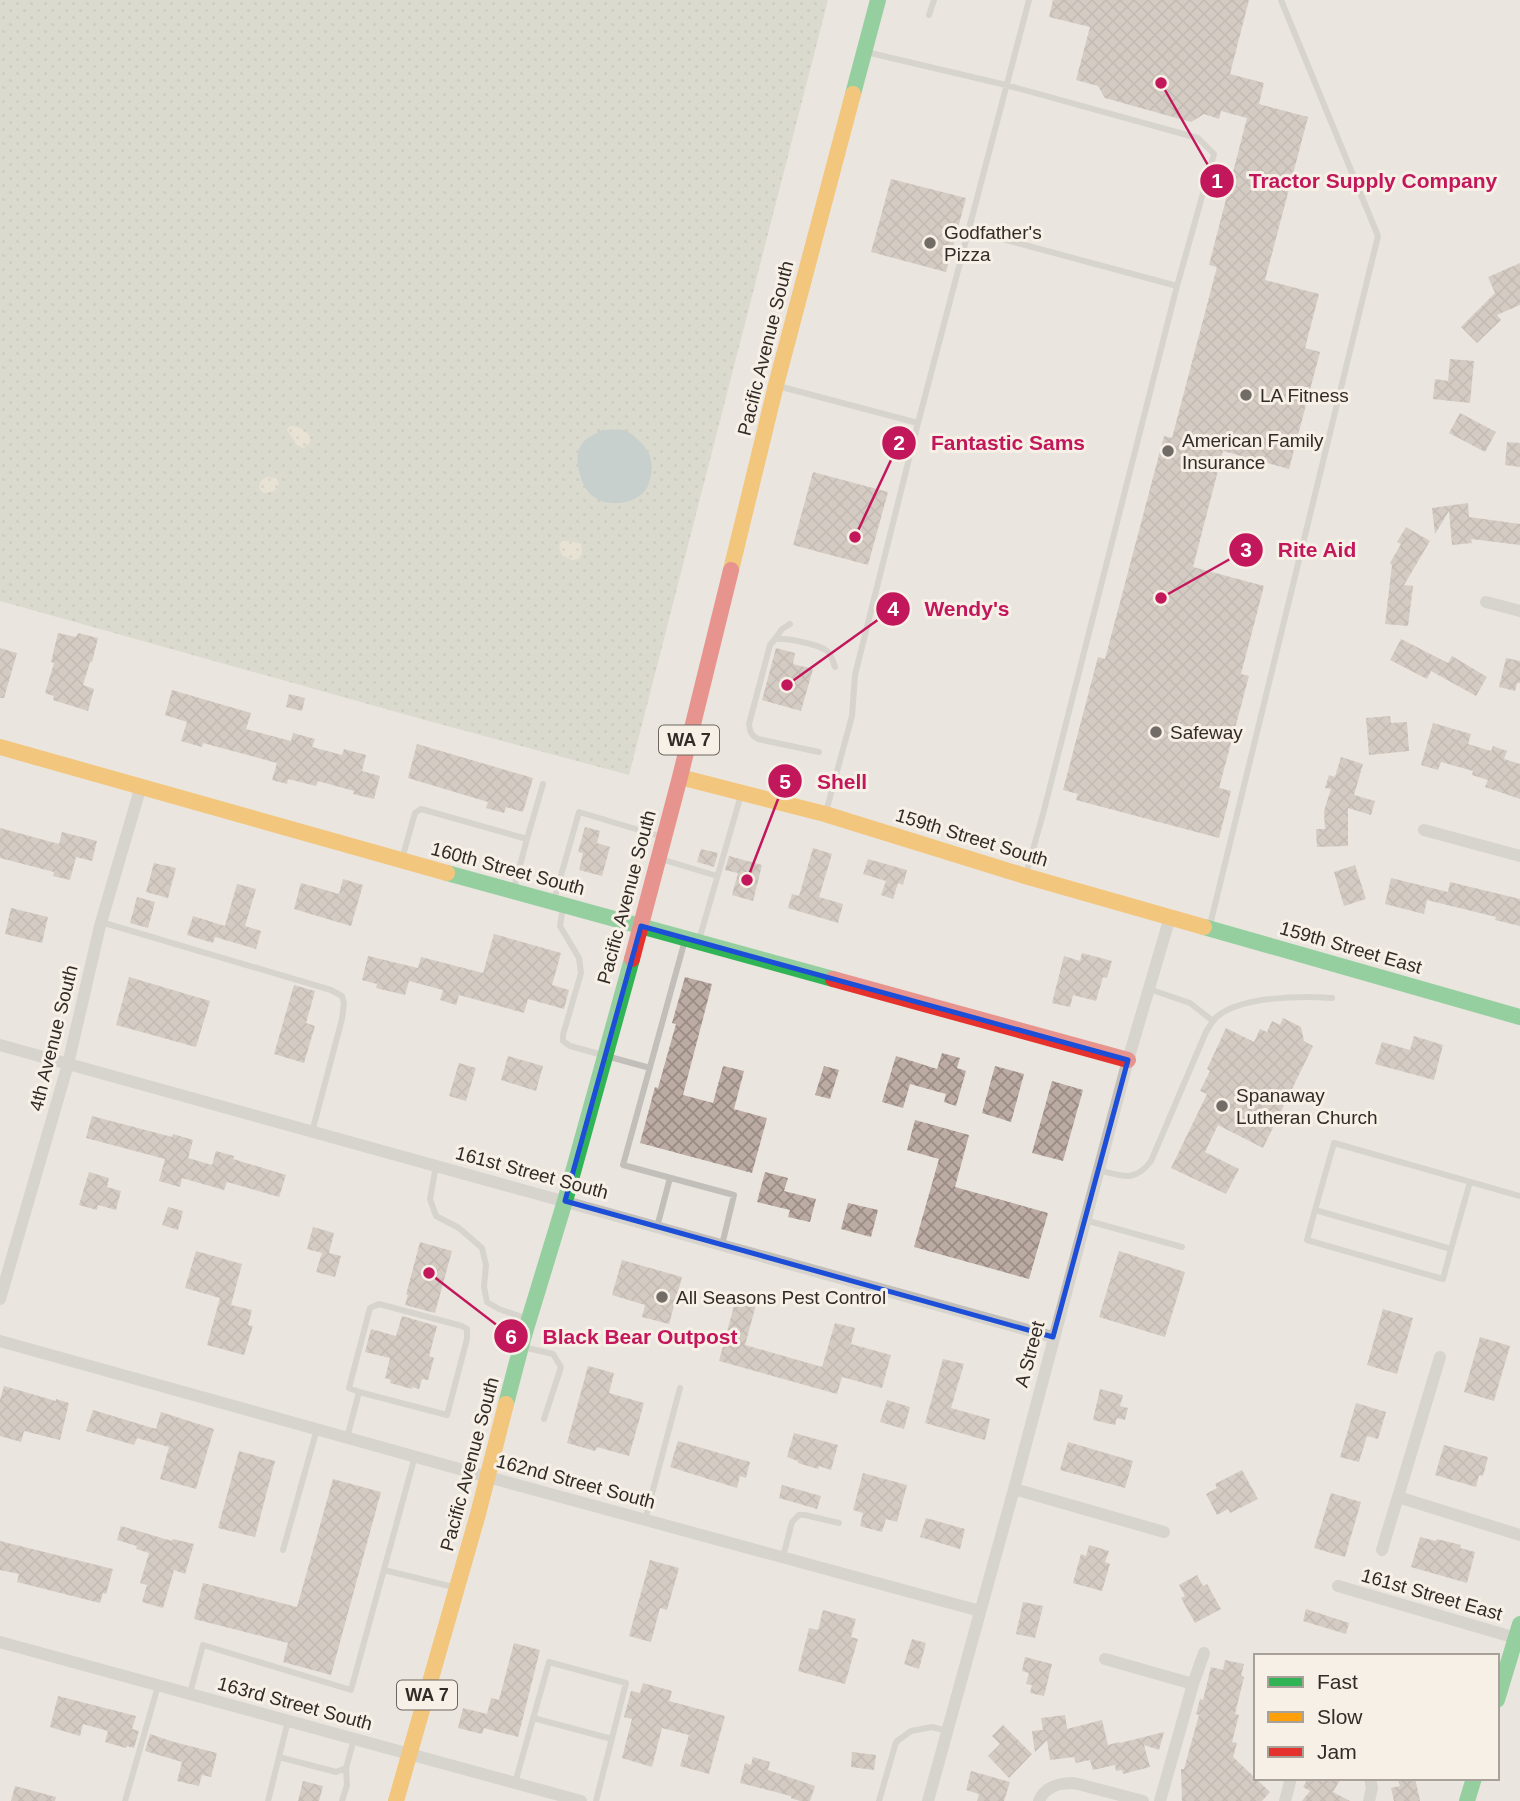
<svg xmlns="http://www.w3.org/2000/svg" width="1520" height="1801" viewBox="0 0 1520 1801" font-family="Arial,sans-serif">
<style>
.grass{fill:url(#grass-dots)}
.sand{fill:url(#sand-dots)}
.water{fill:#9eb6b8}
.building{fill:url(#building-cross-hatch)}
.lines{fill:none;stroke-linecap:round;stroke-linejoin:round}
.lane{stroke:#c2beb9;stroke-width:6}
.street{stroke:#c2beb9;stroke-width:12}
.fast{stroke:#30b455;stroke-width:16}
.slow{stroke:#ff9f0a;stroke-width:16}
.jam{stroke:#e5322d;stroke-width:16}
.marked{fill:none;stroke:#1d4ed8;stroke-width:5;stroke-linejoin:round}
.poi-dot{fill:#726c67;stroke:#f6f0e6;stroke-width:2.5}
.labels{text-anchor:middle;stroke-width:6;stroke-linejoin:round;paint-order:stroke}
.shield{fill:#f6f0e6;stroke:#6d6660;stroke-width:2}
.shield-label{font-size:18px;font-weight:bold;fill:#322b27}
.poi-label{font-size:19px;fill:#322b27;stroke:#f6f0e6;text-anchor:start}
.street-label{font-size:19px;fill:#322b27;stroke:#f6f0e6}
.leader{fill:none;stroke:#c2185b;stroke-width:2.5}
.callout-dot{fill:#c2185b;stroke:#f6f0e6;stroke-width:2.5}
.mark-label{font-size:21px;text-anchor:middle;font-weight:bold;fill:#fff}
.callout-label{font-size:21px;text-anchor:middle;font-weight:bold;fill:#c2185b;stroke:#f6f0e6;stroke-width:6;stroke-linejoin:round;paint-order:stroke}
</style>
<defs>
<pattern id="grass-dots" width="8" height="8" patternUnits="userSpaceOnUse" patternTransform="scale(1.75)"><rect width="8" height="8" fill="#cacdbb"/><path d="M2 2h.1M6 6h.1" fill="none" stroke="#aeb0a1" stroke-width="1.8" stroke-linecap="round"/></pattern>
<pattern id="sand-dots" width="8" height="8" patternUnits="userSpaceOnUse" patternTransform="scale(1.75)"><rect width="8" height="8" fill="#e7dec8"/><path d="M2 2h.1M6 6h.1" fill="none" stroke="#c7bfac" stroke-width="1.8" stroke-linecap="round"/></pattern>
<pattern id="building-cross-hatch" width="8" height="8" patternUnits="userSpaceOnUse" patternTransform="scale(1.75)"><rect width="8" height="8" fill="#bbaba3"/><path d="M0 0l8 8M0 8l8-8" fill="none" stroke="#998b85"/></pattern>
</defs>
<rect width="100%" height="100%" fill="#eae5df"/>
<path class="grass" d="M0,0H828L629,775L425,720L0,601Z"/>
<path class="sand" d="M292,426C303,427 321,439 303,448L297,445L287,430L288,427Z
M268,477L276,478L279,484C276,492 272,492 264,493C255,488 260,479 268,477Z
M564,541H570L581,544L582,553L578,559L572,560L562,555L559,547L561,542Z"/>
<path class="water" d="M602,430C609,430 617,429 624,430C629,432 633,435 637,439C651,451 655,464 649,483C643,503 610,509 594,497C581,488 573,460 580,447C584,438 594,435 602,430Z"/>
<path class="building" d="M1053,0H1249L1230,74L1264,83L1259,104L1308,117L1265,280L1319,294L1305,348L1320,352L1289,469L1223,451L1193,567L1264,586L1241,674L1249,676L1219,788L1231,791L1219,838L1076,800L1078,794L1063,790L1098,657L1105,659L1164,436L1172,438L1217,267L1209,265L1247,118L1221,111L1219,119L1204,114L1191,122L1105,98L1098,86L1076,80L1090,27L1049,17Z
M891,179L966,198L946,272L871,252Z
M1520,263V305L1497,315L1501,320L1477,343L1461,327L1495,293L1488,277Z
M1450,359L1474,361L1470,403L1433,399L1435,379L1448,381Z
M1460,413L1496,432L1485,452L1449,433Z
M1507,442L1520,443V467L1505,465Z
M813,472L888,492L868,565L793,545Z
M1468,503L1469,517L1520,524V545L1471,539L1472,543L1452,545L1449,511L1435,534L1432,508Z
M1406,527L1430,541L1404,585L1413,586L1408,626L1385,624L1392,565L1390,563L1401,544L1397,542Z
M58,633L76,637L78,633L98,638L92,662H90L83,685L94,689L88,711L53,700L54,696L45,693L54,663L51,662Z
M1401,639L1448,663L1452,656L1487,677L1476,696L1431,671L1427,679L1390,660Z
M0,648L17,653L4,698H0Z
M776,648L795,653L793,664L813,669L801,711L762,700Z
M1506,658L1520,661V683H1517L1515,691L1499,687Z
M172,690L251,713L246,729L291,741L293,733L315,739L312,747L342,755L344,749L366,755L362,771L380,776L374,799L353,794L354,791L318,781L316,786L288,779L287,784L272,780L277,763L203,743L202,747L181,741L187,722L165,715Z
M289,694L305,698L302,711L286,707Z
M1390,716L1391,723L1407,722L1409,751L1369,755L1366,718Z
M1433,723L1471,734L1468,744L1491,751L1493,746L1507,751L1504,759L1520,764V799L1485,787L1488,780L1472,775L1473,771L1441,762L1438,770L1421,765Z
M417,744L533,778L523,812L506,807L504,813L486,808L488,802L408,778Z
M1341,757L1363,764L1354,795L1375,801L1371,815L1348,808V846L1317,847L1316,829H1325L1324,811L1331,789L1325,788L1329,775L1335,777Z
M585,827L600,831L597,843L610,847L602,876L579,870L583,853L578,852Z
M0,828L59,844L62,832L97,841L92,861L76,857L70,880L53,876L54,872L0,858Z
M813,848L832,854L819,897L843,904L838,923L788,908L792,894L799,896Z
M701,849L718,853L714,867L697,862Z
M729,856L762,865L753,901L732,895L738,873L725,870Z
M868,859L907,870L903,885L898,883L893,899L881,895L886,881L863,874Z
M154,863L176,868L168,898L146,892Z
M1355,865L1366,899L1344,906L1334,872Z
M1391,878L1448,892L1450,882L1520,899V926L1495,920L1496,917L1427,900L1424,914L1385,904Z
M343,879L363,885L351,926L294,909L301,883L339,894Z
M237,884L256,889L245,926L261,931L256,949L215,937L213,943L187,935L193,916L225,926Z
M137,897L155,902L148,928L130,923Z
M11,908L48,917L42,943L5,934Z
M494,934L561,953L552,985L569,990L564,1009L528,999L524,1013L459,995L456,1005L440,1000L443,990L409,981L405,995L376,988L377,984L362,980L368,956L418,968L421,957L483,973Z
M1082,953L1112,961L1107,978L1103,977L1096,1001L1073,995L1070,1007L1052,1003L1064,956L1080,961Z
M129,977L210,1001L196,1047L116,1025Z
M685,977L712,984L683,1095L713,1103L723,1066L744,1071L734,1109L767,1118L752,1173L640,1143L655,1087L658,1088L676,1024L672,1023Z
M294,985L315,991L306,1023L315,1026L304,1063L274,1054Z
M1283,1018L1301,1027L1304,1041L1313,1046L1263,1148L1218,1125L1205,1152L1239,1169L1226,1194L1171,1168L1207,1094L1200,1091L1210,1071L1207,1069L1226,1028L1254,1042L1260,1029L1267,1032L1272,1021L1280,1025Z
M1414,1036L1443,1045L1434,1080L1375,1064L1382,1042L1410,1050Z
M942,1053L960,1058L957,1068L966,1071L956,1106L944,1102L946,1094L910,1084L903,1108L882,1102L896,1056L937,1069Z
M508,1056L543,1066L536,1091L501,1080Z
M459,1063L476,1068L466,1101L449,1096Z
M824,1066L839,1070L830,1099L815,1095Z
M995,1066L1024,1074L1011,1122L982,1113Z
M1052,1081L1083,1090L1063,1161L1032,1153Z
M92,1116L172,1137L173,1134L193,1140L188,1158L212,1165L216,1151L234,1156L233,1159L286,1175L279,1197L227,1182L224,1190L182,1178L180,1187L159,1181L165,1159L86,1138Z
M915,1120L969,1135L955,1187L1048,1213L1029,1279L914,1247L939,1159L907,1150Z
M89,1172L109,1178L107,1187L121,1191L116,1210L98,1205L97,1210L79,1205Z
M765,1172L788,1178L784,1191L816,1199L810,1222L788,1217L790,1210L757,1202Z
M848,1203L878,1210L871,1237L841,1229Z
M168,1207L183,1211L178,1230L162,1225Z
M313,1227L334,1233L329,1253L341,1256L335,1277L316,1272L322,1253L307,1249Z
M420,1242L452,1251L435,1313L405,1305L408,1295H406Z
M196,1251L242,1264L231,1305L252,1310L248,1325L253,1326L244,1355L207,1345L220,1298L185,1288Z
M1119,1251L1185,1272L1165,1337L1099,1317Z
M622,1260L682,1277L669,1324L642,1317L645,1305L612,1295Z
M737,1295L757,1301L745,1345L822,1367L835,1323L855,1328L851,1344L891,1355L882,1388L842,1377L837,1394L719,1361Z
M1383,1309L1413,1318L1397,1374L1367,1365Z
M402,1316L437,1326L429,1356L434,1358L428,1380L422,1379L419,1389L412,1387V1389L390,1383L391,1380L385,1378L390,1358L365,1352L371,1329L396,1336Z
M1480,1337L1510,1346L1494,1401L1464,1392Z
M943,1359L964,1364L951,1408L990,1419L985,1440L925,1423Z
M588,1366L614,1373L609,1393L644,1403L629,1456L597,1447L595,1451L567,1443Z
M4,1386L56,1401V1399L69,1403L60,1440L24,1431L21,1442L0,1436V1400Z
M1100,1389L1123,1395L1120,1406L1128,1408L1125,1420L1117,1418L1115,1425L1093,1420Z
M887,1400L910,1407L904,1429L880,1422Z
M1356,1403L1386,1412L1378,1439L1367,1436L1359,1462L1340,1457Z
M93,1410L156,1429L161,1412L214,1429L196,1489L160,1479L169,1447L137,1438L134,1445L86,1431Z
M794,1433L838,1445L831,1470L819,1466L818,1469L798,1463V1461L787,1457Z
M678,1441L750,1462L746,1478L740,1476L737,1488L670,1467Z
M1068,1442L1133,1461L1125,1488L1060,1470Z
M1444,1445L1488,1457L1483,1476L1479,1475L1476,1487L1435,1475Z
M239,1451L275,1461L255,1537L218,1528Z
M1242,1470L1258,1499L1230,1513L1228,1509L1217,1515L1206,1494L1217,1488L1215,1484Z
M863,1473L907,1485L897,1522L886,1519L882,1532L860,1526L863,1513L853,1510Z
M333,1479L381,1492L331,1675L283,1662L288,1643L194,1619L203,1583L297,1607Z
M782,1485L821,1496L817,1509L779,1498Z
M1331,1493L1361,1502L1345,1557L1314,1548Z
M926,1518L965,1529L960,1549L920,1537Z
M121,1526L172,1541L173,1539L194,1544L185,1574L174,1570L163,1608L142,1602L147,1585L140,1583L149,1553L136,1549L137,1546L117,1540Z
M1420,1537L1436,1541L1437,1539L1461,1545L1460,1548L1475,1552L1467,1583L1411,1567Z
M0,1541L113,1569L106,1594L103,1593L100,1603L17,1582L19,1574L0,1570Z
M1089,1545L1109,1551L1105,1562L1110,1564L1102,1591L1073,1583L1081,1554L1086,1556Z
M650,1560L679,1568L667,1610L660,1608L651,1642L629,1636Z
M1197,1575L1203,1586L1207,1584L1221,1609L1195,1623L1181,1598L1185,1596L1179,1585Z
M1023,1602L1043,1606L1035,1638L1016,1634Z
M1306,1609L1349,1623L1346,1634L1303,1621Z
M823,1610L856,1619L851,1637L858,1639L845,1684L798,1671L809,1628L818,1630Z
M912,1639L926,1643L919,1669L904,1664Z
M514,1643L540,1650L518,1737L484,1728L482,1734L458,1728L463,1708L487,1714L491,1698L499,1700Z
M1025,1657L1052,1664L1044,1696L1030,1693L1032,1685L1026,1684L1029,1673L1022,1671Z
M1225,1660L1244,1664L1241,1676L1244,1677L1235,1714L1239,1715L1232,1742L1237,1743L1233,1757L1270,1792L1262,1801H1182L1181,1769H1184L1199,1715L1196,1714L1200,1699L1203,1700L1211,1667L1223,1670Z
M643,1683L672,1691L669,1701L725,1716L709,1774L680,1766L689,1735L662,1728L652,1767L622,1758L632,1719L624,1717L631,1691L640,1693Z
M58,1696L136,1716L132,1729L139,1731L134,1748L127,1746L126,1748L105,1742L108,1731L83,1724L80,1736L50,1727Z
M1065,1715L1067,1729L1102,1720L1108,1745L1119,1742L1120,1743L1164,1732L1159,1750L1144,1745L1150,1767L1123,1774L1122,1770L1116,1771L1115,1765L1093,1770L1090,1760L1076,1763L1074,1757L1050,1760L1047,1740L1035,1752L1032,1731L1043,1730L1041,1718Z
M1003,1725L1032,1754L1009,1778L988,1756L1000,1744L992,1736Z
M150,1734L174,1742L217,1753L211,1777L202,1775L199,1786L177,1781L182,1762L145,1751Z
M852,1752L876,1755L874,1770L851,1767Z
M753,1757L770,1762L768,1770L815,1786L810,1801H800L791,1798V1796L740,1783L745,1763L751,1765Z
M971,1771L1010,1782L1004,1801H977L979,1794L966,1790Z
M1308,1778H1341L1333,1792L1350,1801H1302L1310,1791L1303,1787Z
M1397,1778H1415L1420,1801H1394L1391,1788L1400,1786Z
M303,1781L323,1786L319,1801H298Z
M15,1786L56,1797L55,1801H11Z"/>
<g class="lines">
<path class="lane" d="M929,15L934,0
M866,52L1006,85L1198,138L1214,154L1177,286L1043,814L1026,874
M969,230L1177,286
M778,386L918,423
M775,639L782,629L790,624
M819,752L758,739C751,735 750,732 749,724L770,645L775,639C786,638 819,644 827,651C832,655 833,662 835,667
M826,812L852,716L855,675L918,423L1029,0
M402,859L415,813L421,809L527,839L543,784
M664,860L717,876
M514,888L527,839
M554,900L579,812L659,836
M563,907L560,926L579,958L581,973L563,1035V1041L570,1046L650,1068
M101,922L331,990L342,996L344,1003L342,1019L312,1132
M1210,925L1378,236L1281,0
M685,940L623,1165L734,1195L722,1245
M699,940L741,795
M1149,989L1190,1003L1213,1021
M436,1166L430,1199L436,1216L459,1228L482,1248L486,1265L484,1287L487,1302L499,1309L525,1318
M1098,1170C1123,1176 1134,1183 1151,1161L1206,1032C1210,1026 1213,1019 1219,1015C1245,996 1301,996 1332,998
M1470,1182L1451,1249L1315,1210L1334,1143L1520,1196
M1315,1210L1307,1240L1443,1279L1451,1249
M1085,1220L1182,1247
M657,1227L670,1178
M523,1347L553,1354L561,1367L544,1419
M347,1438L359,1392L447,1415L467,1339V1329L462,1326L379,1304L370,1308L349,1388L359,1392
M645,1520L680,1388
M283,1550L317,1429
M783,1557L792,1522L799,1515H805L839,1523
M384,1570L453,1587
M190,1693L203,1645L351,1690L415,1456
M533,1718L612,1739
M279,1757L336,1772L346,1768L354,1739
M515,1783L549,1662L626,1683L596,1801
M125,1801L158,1686
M268,1801L288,1721
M342,1801L347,1785L346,1768
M879,1801L896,1742L911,1731L932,1727L947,1731"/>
<path class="street" d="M1486,602L1520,611
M1424,830L1520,856
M0,1045L1053,1337
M0,1299L68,1064L100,926L141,786
M0,1341L488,1477L980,1611
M1014,1489L1164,1532
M1398,1497L1520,1535
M1382,1550L1440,1357
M1338,1586L1516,1638
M0,1642L581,1801
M1105,1659L1193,1684
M928,1801L1014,1489L1128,1060L1170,917
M1039,1801C1045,1786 1059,1783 1074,1783L1143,1801
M1160,1801L1193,1684L1204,1653
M1285,1801L1291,1778
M1369,1801L1372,1788L1370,1778"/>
<path class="fast" d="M853,94L878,0
M447,873L833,979
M1204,927L1520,1017
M506,1404L523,1339L565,1201L632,959
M1497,1700L1520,1624
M1467,1801L1474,1778"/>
<path class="slow" d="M731,570L776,385L853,94
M0,747L447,873
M680,777L825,814L1025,876L1204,927
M396,1801L478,1514L506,1404"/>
<path class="jam" d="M632,959L680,777L731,570
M833,979L1128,1060"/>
</g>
<path d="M0 0H1520V1801H0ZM641,926L1128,1060L1053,1337L565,1201Z" fill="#eae5df" fill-opacity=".55" fill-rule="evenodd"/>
<path class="marked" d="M641,926L1128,1060L1053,1337L565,1201Z"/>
<g class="poi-dot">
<circle cx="930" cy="243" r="7"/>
<circle cx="1246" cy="395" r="7"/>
<circle cx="1168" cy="451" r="7"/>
<circle cx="1156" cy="732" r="7"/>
<circle cx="1222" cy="1106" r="7"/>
<circle cx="662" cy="1297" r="7"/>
</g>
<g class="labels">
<g class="shield">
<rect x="659" y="725.5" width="60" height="29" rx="5"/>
<rect x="397" y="1680.5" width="60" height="29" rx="5"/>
</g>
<g class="shield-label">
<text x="689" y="746">WA 7</text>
<text x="427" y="1701">WA 7</text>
</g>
<g class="poi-label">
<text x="944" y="239">Godfather's<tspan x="944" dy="22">Pizza</tspan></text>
<text x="1260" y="402">LA Fitness</text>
<text x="1182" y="447">American Family<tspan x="1182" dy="22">Insurance</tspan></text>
<text x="1170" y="739">Safeway</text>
<text x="1236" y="1102">Spanaway<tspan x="1236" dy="22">Lutheran Church</tspan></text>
<text x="676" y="1304">All Seasons Pest Control</text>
</g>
<g class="street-label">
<text transform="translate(765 348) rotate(-76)" y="7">Pacific Avenue South</text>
<text transform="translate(972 837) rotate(17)" y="7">159th Street South</text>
<text transform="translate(508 868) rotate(15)" y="7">160th Street South</text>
<text transform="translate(626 897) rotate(-75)" y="7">Pacific Avenue South</text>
<text transform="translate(1351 947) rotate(16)" y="7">159th Street East</text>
<text transform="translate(53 1038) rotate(-76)" y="7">4th Avenue South</text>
<text transform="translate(532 1172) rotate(15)" y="7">161st Street South</text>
<text transform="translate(1029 1354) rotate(-75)" y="7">A Street</text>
<text transform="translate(469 1464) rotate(-75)" y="7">Pacific Avenue South</text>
<text transform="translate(576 1481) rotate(15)" y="7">162nd Street South</text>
<text transform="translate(1432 1594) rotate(16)" y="7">161st Street East</text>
<text transform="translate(295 1703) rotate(15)" y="7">163rd Street South</text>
</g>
</g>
<path class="leader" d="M1161 83L1217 181M855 537L899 443M1161 598L1246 550M787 685L893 609M747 880L785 781M429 1273L511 1336"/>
<g class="callout-dot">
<circle cx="1161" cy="83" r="7"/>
<circle cx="855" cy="537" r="7"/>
<circle cx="1161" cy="598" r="7"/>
<circle cx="787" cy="685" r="7"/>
<circle cx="747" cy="880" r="7"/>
<circle cx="429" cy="1273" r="7"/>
<circle cx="1217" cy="181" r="18"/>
<circle cx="899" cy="443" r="18"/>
<circle cx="1246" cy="550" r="18"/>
<circle cx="893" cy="609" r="18"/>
<circle cx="785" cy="781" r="18"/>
<circle cx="511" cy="1336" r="18"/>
</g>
<g class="mark-label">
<text x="1217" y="188">1</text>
<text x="899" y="450">2</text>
<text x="1246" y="557">3</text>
<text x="893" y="616">4</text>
<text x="785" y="789">5</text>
<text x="511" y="1344">6</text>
</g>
<g class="callout-label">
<text x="1373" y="188">Tractor Supply Company</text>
<text x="1008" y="450">Fantastic Sams</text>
<text x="1317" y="557">Rite Aid</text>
<text x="967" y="616">Wendy's</text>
<text x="842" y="789">Shell</text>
<text x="640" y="1344">Black Bear Outpost</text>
</g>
<rect x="1254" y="1654" width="245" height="126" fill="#f6f0e6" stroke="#a8a19a" stroke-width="2"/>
<rect x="1268" y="1677" width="35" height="10" fill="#30b455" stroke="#a8a19a" stroke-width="2"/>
<text x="1317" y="1689" font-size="21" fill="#322b27">Fast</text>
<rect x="1268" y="1712" width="35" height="10" fill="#ff9f0a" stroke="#a8a19a" stroke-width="2"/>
<text x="1317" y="1724" font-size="21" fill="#322b27">Slow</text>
<rect x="1268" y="1747" width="35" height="10" fill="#e5322d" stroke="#a8a19a" stroke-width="2"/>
<text x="1317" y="1759" font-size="21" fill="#322b27">Jam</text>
</svg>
